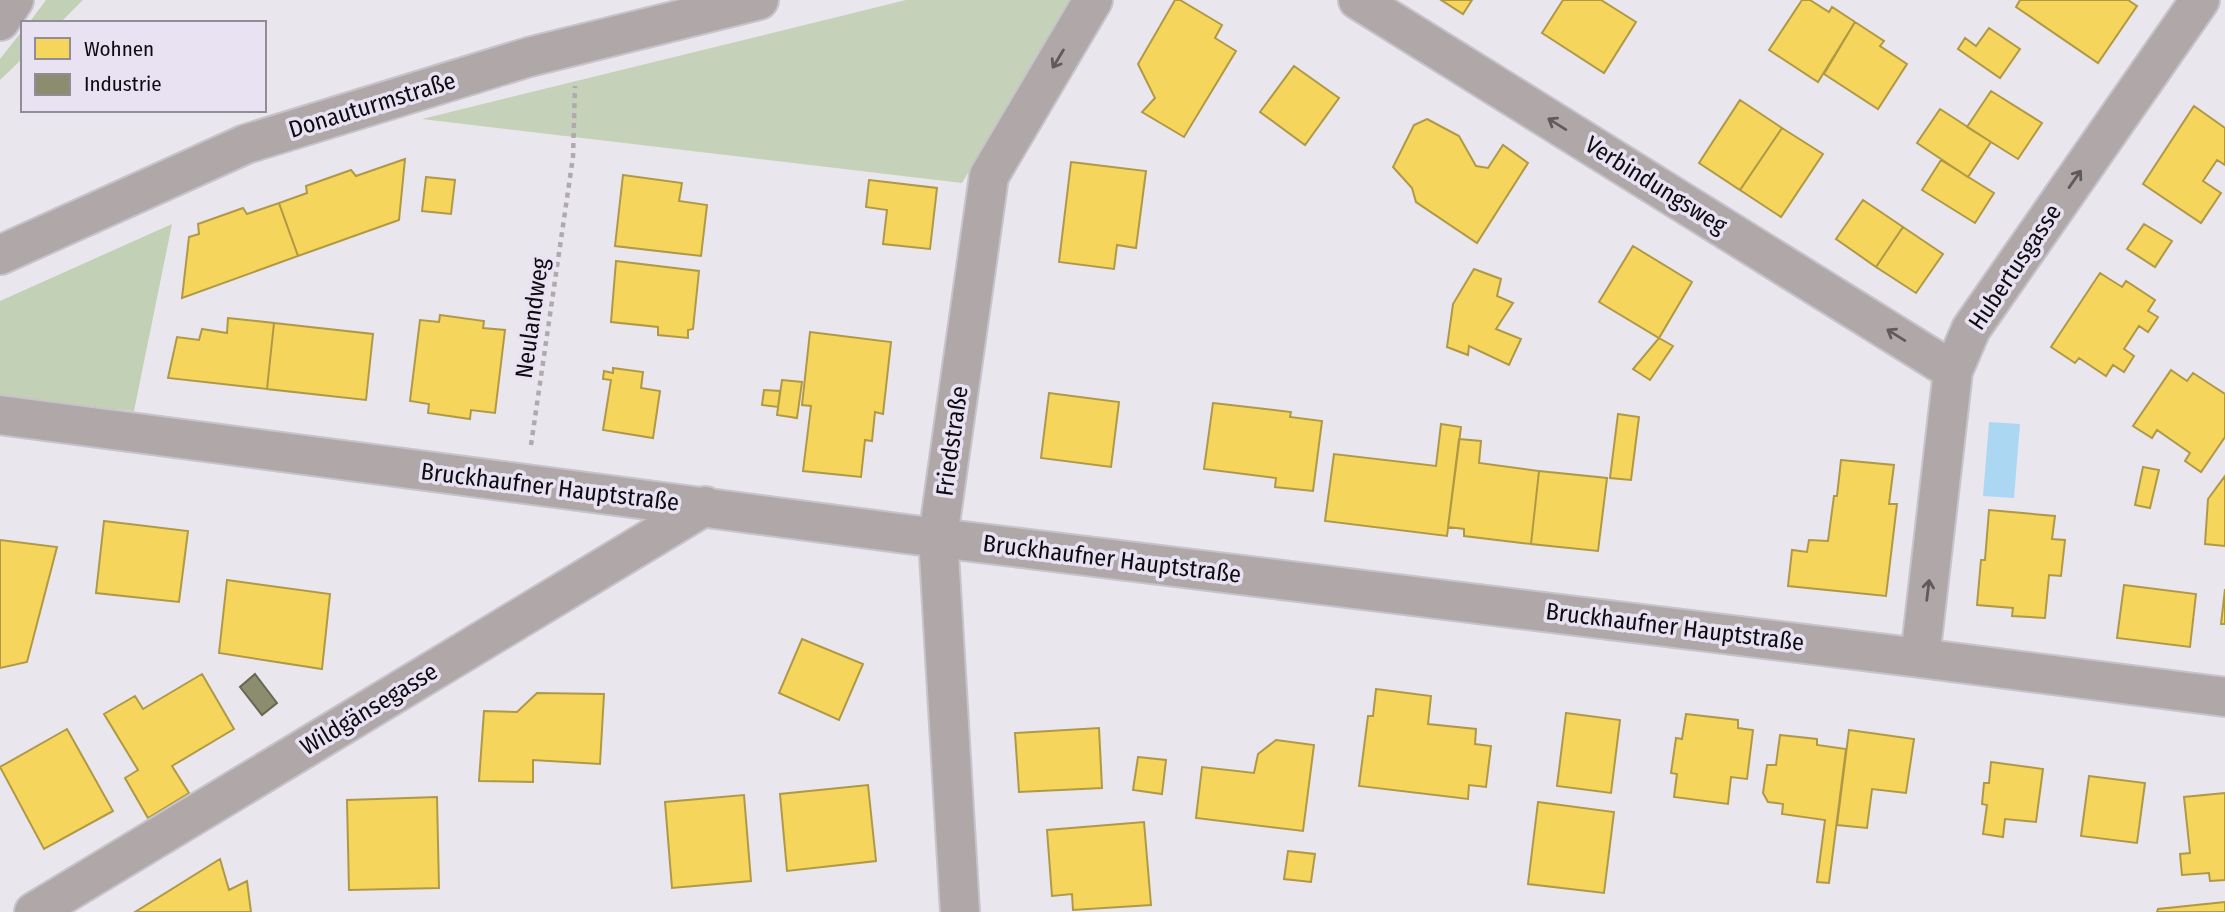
<svg xmlns="http://www.w3.org/2000/svg" width="2225" height="912" viewBox="0 0 2225 912" font-family="'Fira Sans Condensed',sans-serif">
<style>
.green{fill:#c5d2b9}
.forest{fill:#c2d1b5}
.water{fill:#acd7f3}
.homes{fill:#f6d55c;stroke:#b09946;stroke-width:2}
.industry{fill:#8c8c6e;stroke:#666652;stroke-width:2}
.lines{fill:none;stroke-linecap:round;stroke-linejoin:round}
.minor-casing{stroke:#c6c4ca;stroke-width:42}
.highway-casing{stroke:#c6c4ca;stroke-width:42}
.path{stroke:#b0aaae;stroke-width:4.5;stroke-dasharray:5 5;stroke-linecap:butt}
.minor{stroke:#b0a8a8;stroke-width:38}
.highway{stroke:#aea5a7;stroke-width:38}
.oneway{stroke:#5f5a5c}
.labels{text-anchor:middle;stroke-width:7;stroke-linejoin:round;paint-order:stroke}
.street-label{font-size:24px;fill:#0e0c11;stroke:#e8e2f2}
</style>
<rect width="100%" height="100%" fill="#e9e6ee"/>
<path class="green" d="M906,0H1071L962,183L422,119Z"/>
<path class="forest" d="M46,0H83L60,23H29Z
M23,30V58L0,80V59Z
M172,224L134,411L0,398V301Z"/>
<path class="water" d="M1989,422L2020,424L2014,498L1983,496Z"/>
<path class="homes" d="M1175,0H1180L1222,25L1215,38L1236,51L1184,137L1142,112L1155,98L1138,64Z
M1441,0H1472L1463,14Z
M1563,0H1601L1636,22L1604,73L1542,33Z
M1802,0H1810L1829,12L1832,7L1855,22L1818,82L1769,50Z
M2020,0H2128L2137,6L2098,63L2016,7Z
M1855,22L1884,41L1880,46L1907,64L1878,109L1824,74Z
M1989,28L2020,49L2000,78L1958,49L1965,38L1976,46Z
M1294,66L1339,98L1305,145L1260,112Z
M1991,91L2042,123L2018,159L1967,127Z
M1740,100L1782,128L1740,190L1699,163Z
M2194,106L2225,128V165L2217,160L2203,181L2221,193L2201,223L2143,184Z
M1940,109L1991,142L1968,177L1917,143Z
M1427,119L1459,136L1476,166L1488,168L1503,145L1528,163L1477,243L1416,202L1412,188L1393,167L1414,125Z
M1782,128L1823,154L1781,217L1740,190Z
M405,159L399,220L298,256L279,203L307,193L306,186L351,170L356,176Z
M1941,160L1994,193L1975,223L1922,190Z
M1071,162L1146,171L1136,248L1117,245L1114,269L1059,262Z
M623,175L682,183L679,201L707,205L701,256L615,246Z
M426,177L455,180L451,214L422,211Z
M869,180L937,188L930,249L883,244L887,210L866,207Z
M1863,200L1903,227L1876,267L1836,239Z
M279,203L298,256L182,298L189,237L199,234L198,224L243,208L247,214Z
M2144,224L2172,241L2155,267L2127,249Z
M1903,227L1943,254L1916,293L1876,267Z
M1633,246L1692,282L1659,338L1599,302Z
M616,261L699,271L693,329L688,330V338L658,335V327L611,322Z
M1474,269L1501,279L1497,296L1513,303L1496,329L1521,339L1509,365L1469,346L1468,355L1447,347L1453,304Z
M2100,273L2122,287L2126,281L2155,300L2148,311L2158,317L2148,332L2139,326L2124,349L2134,356L2124,372L2113,365L2106,376L2079,358L2075,363L2051,347Z
M440,315L484,321L483,328L505,330L495,413L471,410L470,419L428,413L429,404L410,401L420,320L439,322Z
M228,318L274,323L267,389L168,378L177,337L199,340L202,329L227,333Z
M274,323L373,334L366,400L267,389Z
M810,332L891,342L883,414L875,412L872,441L865,440L861,477L803,471L811,406L802,405Z
M1659,338L1673,346L1650,380L1633,369Z
M613,368L643,372L641,388L660,391L653,438L603,430L611,380L603,379L604,371L613,373Z
M2171,370L2187,381L2193,373L2225,394V437L2201,472L2185,461L2190,453L2157,430L2152,438L2133,426Z
M782,380L802,382L797,418L777,415Z
M764,390L780,391L778,407L762,405Z
M1049,393L1119,402L1111,467L1041,458Z
M1213,403L1291,412L1290,417L1322,421L1313,491L1275,487L1276,478L1204,469Z
M1618,414L1639,417L1631,480L1610,478Z
M1441,424L1461,427L1447,536L1325,521L1334,454L1436,466Z
M1459,439L1481,441L1479,463L1539,471L1531,544L1464,536V529L1448,527Z
M1841,460L1894,465L1889,504H1897L1886,596L1788,586L1792,550L1807,552L1809,540L1828,541L1834,496H1837Z
M2143,467L2159,470L2150,508L2135,505Z
M1539,471L1607,478L1598,551L1531,544Z
M2225,476V546L2205,544L2208,499Z
M1989,510L2055,516L2052,539L2065,540L2061,576L2049,575L2045,618L2012,616L2013,608L1977,605L1981,560H1985Z
M104,521L188,531L179,602L96,593Z
M0,540L57,547L27,662L0,668Z
M227,580L330,594L322,669L219,653Z
M2124,585L2196,594L2190,647L2117,638Z
M2225,589V624H2221Z
M802,639L863,664L839,720L779,693Z
M202,674L234,729L172,766L189,793L148,818L125,778L138,770L104,714L135,696L143,709Z
M1376,689L1431,696L1428,724L1476,729L1475,744L1491,746L1486,787L1469,785L1468,799L1359,786L1368,716H1373Z
M537,693L604,694L600,764L533,760V782L479,781L484,711L517,712Z
M1566,713L1620,720L1611,793L1557,786Z
M1686,714L1738,720V728L1753,730L1747,779L1731,777L1728,804L1674,797L1677,774L1671,773L1676,738L1682,739Z
M1099,728L1102,788L1019,792L1015,733Z
M67,729L113,811L44,849L0,767Z
M1849,730L1914,739L1906,793L1872,789L1867,828L1837,825Z
M1780,735L1817,739V745L1846,749L1829,883L1817,882L1825,820L1782,814L1783,804L1768,802L1763,793L1767,765H1776Z
M1276,740L1314,745L1303,831L1196,818L1202,767L1254,773L1258,754Z
M1138,757L1166,760L1162,794L1133,790Z
M1991,762L2043,769L2036,822L2005,819L2003,837L1983,834L1987,805L1982,804L1984,783H1989Z
M2089,776L2145,783L2137,843L2081,836Z
M868,785L876,861L787,871L780,794Z
M2225,793V880L2210,881L2209,873L2182,875L2180,854L2190,853L2184,797Z
M744,795L751,881L672,888L665,802Z
M437,797L439,888L349,890L347,800Z
M1538,802L1614,812L1604,893L1528,884Z
M1144,822L1151,905L1073,910L1072,894L1052,896L1047,830Z
M1288,851L1315,854L1311,882L1284,879Z
M220,859L229,890L247,881L251,912H135Z
M2225,902V912H2157L2158,909Z"/>
<path class="industry" d="M255,674L277,703L262,715L240,687Z"/>
<g class="lines">
<defs>
<path id="minor" d="M1358,0L1953,371
M0,255L246,144L529,57L759,0
M0,415L906,534L1920,658L2225,697
M1920,658L1953,371L1971,329L2200,0
M34,912L705,506
M960,912L938,537L989,176L1093,0"/>
<path id="highway" d="M0,21L14,0"/>
</defs>
<use href="#minor" class="minor-casing"/>
<use href="#highway" class="highway-casing"/>
<path class="path" d="M531,445L573,157L575,86"/>
<use href="#minor" class="minor"/>
<use href="#highway" class="highway"/>
</g>
<defs><path id="oneway-shaft" d="M-6 0H5M1.5-3L5.5 0L1.5 3" fill="none" stroke-width="1.6" stroke-linecap="round" stroke-linejoin="round" transform="scale(1.75)"/></defs>
<g class="oneway">
<use href="#oneway-shaft" transform="translate(1058 59) rotate(121)"/>
<use href="#oneway-shaft" transform="translate(1557 124) rotate(-148)"/>
<use href="#oneway-shaft" transform="translate(2075 179) rotate(-55)"/>
<use href="#oneway-shaft" transform="translate(1896 335) rotate(-148)"/>
<use href="#oneway-shaft" transform="translate(1928 590) rotate(-83)"/>
</g>
<g class="labels">
<g class="street-label">
<text transform="translate(372 105) rotate(-17)" y="8">Donauturmstraße</text>
<text transform="translate(1656 185) rotate(32)" y="8">Verbindungsweg</text>
<text transform="translate(2015 267) rotate(-56)" y="8">Hubertusgasse</text>
<text transform="translate(532 318) rotate(-82)" y="8">Neulandweg</text>
<text transform="translate(952 441) rotate(-82)" y="8">Friedstraße</text>
<text transform="translate(550 487) rotate(7)" y="8">Bruckhaufner Hauptstraße</text>
<text transform="translate(1112 559) rotate(7)" y="8">Bruckhaufner Hauptstraße</text>
<text transform="translate(1675 627) rotate(7)" y="8">Bruckhaufner Hauptstraße</text>
<text transform="translate(369 709) rotate(-31)" y="8">Wildgänsegasse</text>
</g>
</g>
<rect x="21" y="21" width="245" height="91" fill="#e8e2f2" stroke="#918c98" stroke-width="2"/>
<rect x="35" y="38" width="35" height="21" fill="#f6d55c" stroke="#918c98" stroke-width="2"/>
<text x="84" y="56" font-size="21" fill="#0e0c11">Wohnen</text>
<rect x="35" y="74" width="35" height="21" fill="#8c8c6e" stroke="#918c98" stroke-width="2"/>
<text x="84" y="91" font-size="21" fill="#0e0c11">Industrie</text>
</svg>
